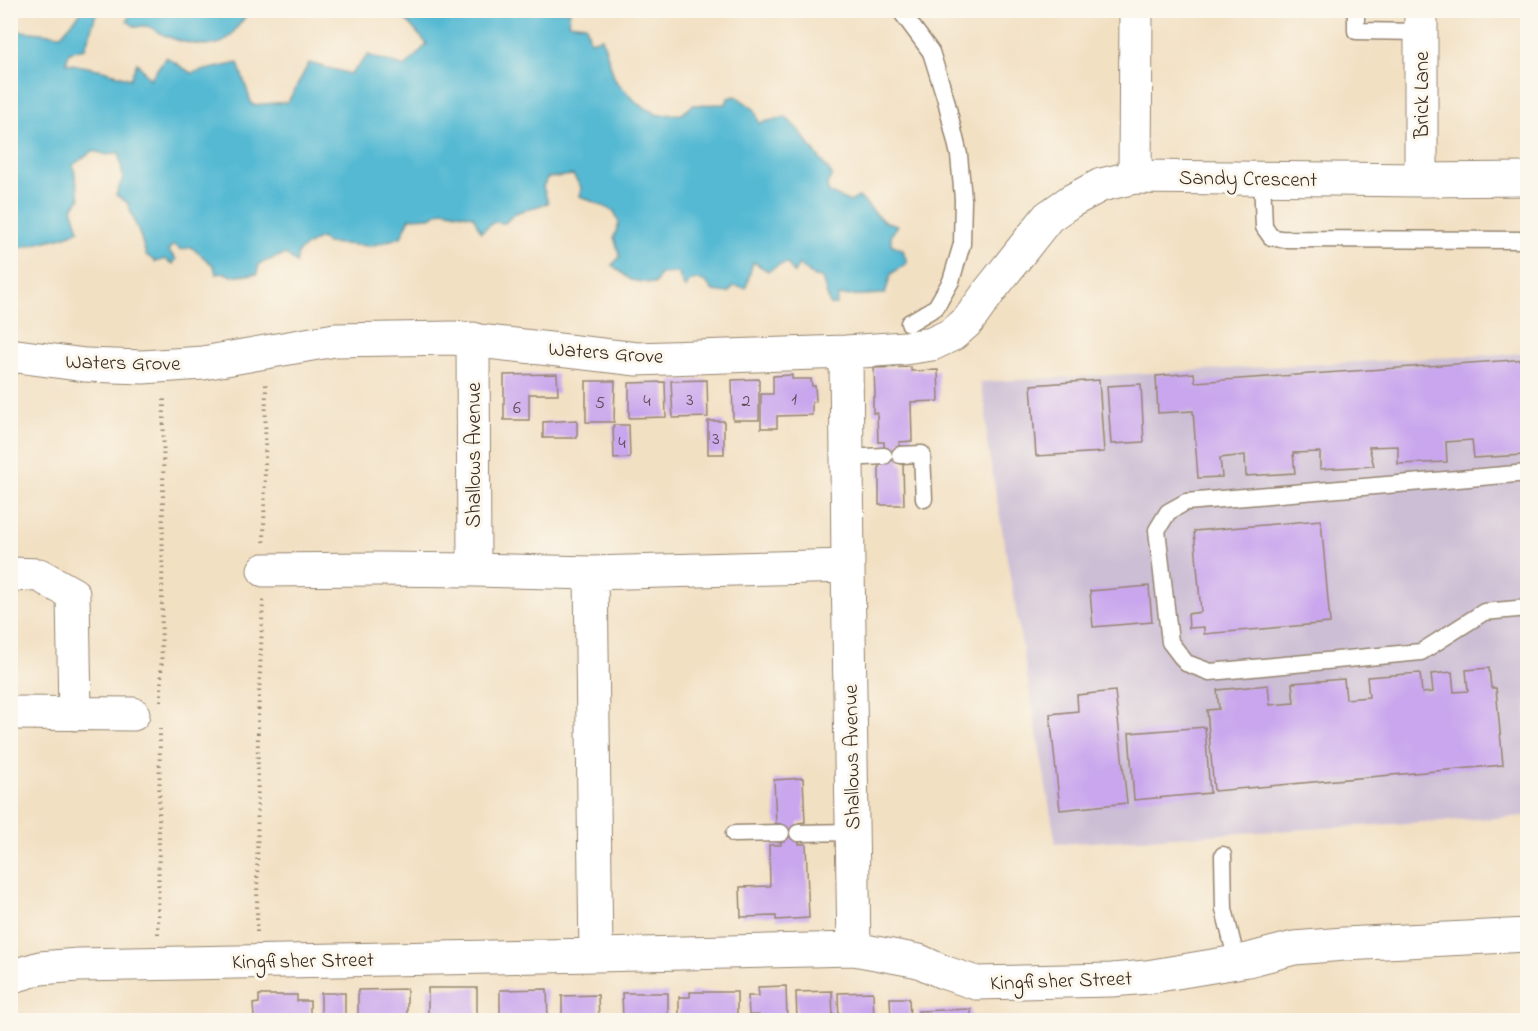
<svg xmlns="http://www.w3.org/2000/svg" width="1538" height="1031" viewBox="0 0 1538 1031" font-family="'Indie Flower',sans-serif">
<style>
.industrial{fill:#ccbed4}
.water{fill:#55b9d3;stroke:#487278;stroke-width:1.5}
.building{fill:#c9a6ed}
.lines{fill:none;stroke-linecap:round;stroke-linejoin:round}
.service-casing{stroke:#968570;stroke-width:19}
.minor-casing{stroke:#968570;stroke-width:35}
.path{stroke:#968570;stroke-width:4;stroke-dasharray:1.5 4.5;stroke-linecap:butt}
.service{stroke:#fff;stroke-width:16}
.minor{stroke:#fff;stroke-width:33}
.labels{text-anchor:middle;stroke-width:6;stroke-linejoin:round;paint-order:stroke}
.number-label{font-size:18px;fill:#5e4952}
.street-label{font-size:21px;fill:#3b2a1e;stroke:#fbf7ec}
</style>
<rect width="100%" height="100%" fill="#fbf7ec"/>
<filter id="ink" filterUnits="userSpaceOnUse"><feTurbulence type="fractalNoise" baseFrequency=".0167" numOctaves="2"/><feDisplacementMap in="SourceGraphic" scale="12" xChannelSelector="R" yChannelSelector="G"/><feConvolveMatrix kernelMatrix="1 2 1 2 8 2 1 2 1" color-interpolation-filters="sRGB"/></filter>
<filter id="wash" filterUnits="userSpaceOnUse"><feTurbulence type="fractalNoise" baseFrequency=".008" numOctaves="4" result="noise"/><feDisplacementMap in="SourceGraphic" scale="24" xChannelSelector="R" yChannelSelector="G"/><feGaussianBlur stdDeviation="1.35" result="paint"/><feColorMatrix in="noise" values="0 0 0 0 0 0 0 0 0 0 0 0 0 0 0 0 0 1.4 0 .05"/><feComposite in="paint" operator="in"/></filter>
<g filter="url(#wash)">
<rect width="100%" height="100%" fill="#f2e0c3"/>
<path class="industrial" d="M1527,353V816L1056,844L987,442L986,410L980,382Z"/>
<path class="water" d="M83,10L97,11L85,48L69,52L66,63L103,70L130,79L137,63L150,79L166,57L191,73L238,63L252,105L288,102L309,63L351,74L368,55L405,67L427,44L398,11H570L568,23L586,25L590,41L602,38L615,80L637,103L658,115L682,114L693,105L726,104L728,98L736,96L755,110L759,123L786,117L799,131L832,175L827,184L828,192L850,202L859,197L883,221L897,225L891,236V244L903,250L907,263L891,274L885,294L838,296L836,305H830L822,278L814,277L799,264L794,273L787,263L779,265L768,271L753,262L746,288L734,286L728,293L713,291C706,281 703,278 690,281L685,289L678,273L660,274L655,284L631,280L612,265L620,257L614,237L619,223L614,211L580,196L581,187L573,175L547,178L543,187L548,203L515,213L505,223L494,222L481,232L473,216L443,210L430,217L410,218L401,237L371,246L327,243L320,238L308,245L298,252L296,263L285,254L259,264L257,274L232,276L225,273L216,274L214,266L191,247L181,250L174,245L168,250L176,259L173,264L165,259L156,262L146,255L141,238L127,202L116,195L123,178L119,152L108,155L93,151L73,165L80,199L72,208L79,230L66,236L11,250L10,48L17,45L11,30L61,35Z
M129,11H250C242,20 235,32 226,40C213,51 176,41 162,34C151,28 150,24 136,27L127,21L130,13Z"/>
<g id="blocks">
<path class="building" d="M1528,359V437H1522L1524,455L1474,458L1472,440L1446,442L1447,462L1398,464V446L1369,447L1374,466L1320,469V452L1293,453L1295,473L1246,476L1245,455L1220,458L1222,477L1198,478L1193,411L1158,413L1156,376L1194,373L1195,382Z
M911,367V371L938,370L939,401L911,402L912,441L899,442L900,464H903L904,505H879V465L885,464L884,442H878L877,413H873V397H875L874,368Z
M557,374L558,394H529V420H504V375Z
M792,375V379H811L812,386H815L816,401L812,402V415L777,416V428H761V394H773V376Z
M759,379V420H733L732,380Z
M707,380L708,417L673,418L671,381Z
M1099,380L1104,452L1036,456L1031,385Z
M586,381H615L614,422H586Z
M665,382L666,417L629,418V383Z
M1141,384L1144,442L1111,444L1107,386Z
M577,420V438H543V422Z
M708,421H724V454H708Z
M613,425H629L630,458L614,459Z
M1321,520L1330,623L1204,634V627L1189,628L1188,614L1201,612L1194,531Z
M1149,586L1152,622L1093,627L1090,591Z
M1489,668L1491,688H1496L1503,765L1214,791L1207,710L1219,709L1217,690L1268,685L1270,705L1294,703L1292,683L1344,679L1346,699L1369,697L1367,677L1420,673L1422,693L1433,692L1431,674L1452,672L1454,692L1468,691L1466,670Z
M1115,691L1127,803L1060,810L1050,714L1078,711L1077,695Z
M1205,727L1210,793L1134,800L1129,733Z
M803,778L805,822L798,823V833L799,844H806L809,918L776,920V916L741,917L740,887L770,886L769,845H781L780,824H776L774,780Z
M786,986L787,1020H760L759,1015H749L748,996H759L758,987Z
M428,988H477V1020H428Z
M407,989V1020H358V990Z
M547,989L548,1020H500V990Z
M832,991L833,1020H797L796,992Z
M690,992H737V1020H691V1016H679V997H690Z
M873,992L874,1020H839L838,993Z
M321,993H345V1020H321Z
M622,993H668V1020H623Z
M259,995H297V1001H310V1020H259V1019L254,1018L253,1004L259,1003Z
M598,995L599,1020H562V996Z
M890,998H909L910,1020H891Z
M971,1009V1020H918V1011Z"/>
</g>
</g>
<g filter="url(#ink)">
<use href="#blocks" fill-opacity="0" stroke="#968570" stroke-width="1.5"/>
<g class="lines">
<defs>
<path id="service" d="M900,10L931,52L946,100L959,155L963,199L962,244L951,281L936,307L909,323
M1356,10V31L1421,32
M1262,178L1264,227L1271,237L1281,239L1528,240
M900,455L922,454L924,499
M847,458L884,456
M1528,473L1186,502L1168,512L1157,530L1170,642L1186,663L1210,672L1421,652L1484,612L1528,608
M798,833L852,832
M734,834L781,833
M1223,855L1224,909L1237,962"/>
<path id="minor" d="M1136,10L1135,177L1421,180L1528,179
M1421,180V10
M473,339L474,570L591,573L848,566
M846,352L848,566L854,949
M10,355L85,365L143,367L203,363L335,340L453,338L637,359L846,352L905,348L932,344L953,334L968,321L991,289L1048,217L1071,201L1101,185L1135,177
M264,570L377,569L474,570
M591,573L596,955L854,949L919,961L943,972L976,983L1112,980L1147,977L1248,960L1294,948L1344,944L1528,935
M10,574L39,575L73,594L75,714
M10,713L133,714
M10,977L40,968L78,965L596,955"/>
</defs>
<use href="#service" class="service-casing"/>
<use href="#minor" class="minor-casing"/>
<path class="path" d="M264,542L266,381
M161,701L164,396
M257,932L258,719L263,600
M158,934L160,729"/>
<use href="#service" class="service"/>
<use href="#minor" class="minor"/>
</g>
</g>
<g class="labels">
<g class="number-label">
<text x="794" y="404">1</text>
<text x="690" y="405">3</text>
<text x="647" y="406">4</text>
<text x="746" y="406">2</text>
<text x="600" y="408">5</text>
<text x="517" y="413">6</text>
<text x="716" y="444">3</text>
<text x="622" y="448">4</text>
</g>
<g class="street-label">
<text transform="translate(1421 95) rotate(-90)" y="7">Brick Lane</text>
<text transform="translate(1248 178) rotate(1)" y="7">Sandy Crescent</text>
<text transform="translate(606 352) rotate(4)" y="7">Waters Grove</text>
<text transform="translate(123 362) rotate(1)" y="7">Waters Grove</text>
<text transform="translate(473 455) rotate(-90)" y="7">Shallows Avenue</text>
<text transform="translate(851 757) rotate(-91)" y="7">Shallows Avenue</text>
<text transform="translate(303 960) rotate(-1)" y="7">Kingfisher Street</text>
<text transform="translate(1061 980) rotate(-2)" y="7">Kingfisher Street</text>
</g>
</g>
<rect width="1538" height="1031" fill="none" stroke="#fbf7ec" stroke-width="36"/>
</svg>
